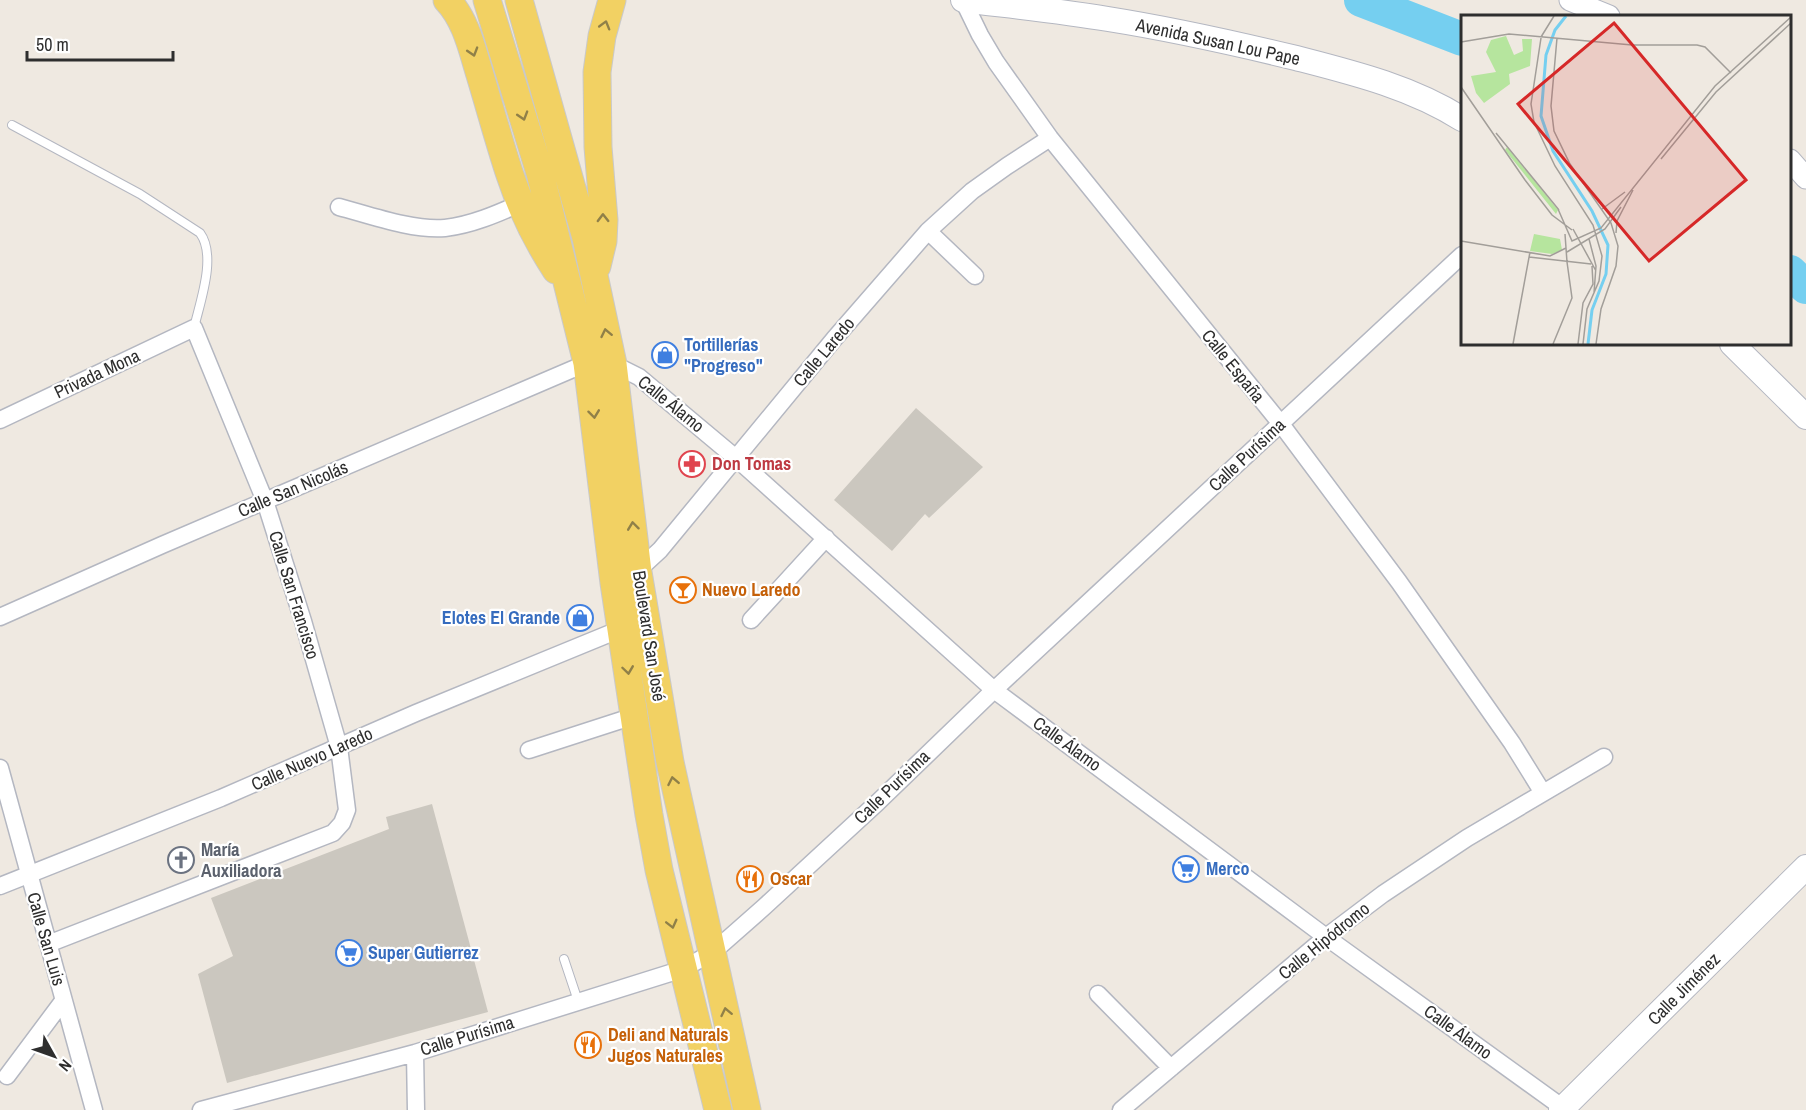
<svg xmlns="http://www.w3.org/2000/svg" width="1806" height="1110" viewBox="0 0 1806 1110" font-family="'Archivo Narrow',sans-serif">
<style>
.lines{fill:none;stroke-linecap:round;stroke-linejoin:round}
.river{stroke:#75cff0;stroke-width:34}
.building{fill:#cbc7bf}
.service-casing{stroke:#b4b7c1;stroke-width:10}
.minor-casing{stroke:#b4b7c1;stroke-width:19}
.tertiary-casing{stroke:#b4b7c1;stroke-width:23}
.secondary-casing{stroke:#b4b7c1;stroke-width:26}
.primary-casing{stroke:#c9c9c9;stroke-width:29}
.service{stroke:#fff;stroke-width:8}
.minor{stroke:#fff;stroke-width:16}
.tertiary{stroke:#fff;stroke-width:21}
.secondary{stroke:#fff;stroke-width:24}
.primary{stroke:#f2d163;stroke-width:27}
.oneway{stroke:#908048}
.labels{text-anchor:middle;stroke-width:4.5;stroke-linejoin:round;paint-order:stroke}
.street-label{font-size:18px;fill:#2e2e2e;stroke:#fff}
.shop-label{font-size:18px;font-weight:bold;fill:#366cbe;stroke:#fff;text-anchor:start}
.health-label{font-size:18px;font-weight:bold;fill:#be3a42;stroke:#fff;text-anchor:start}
.food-label{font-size:18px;font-weight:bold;fill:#c56008;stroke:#fff;text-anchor:start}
.worship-label{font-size:18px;font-weight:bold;fill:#5b616d;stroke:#fff;text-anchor:start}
.inset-river{fill:none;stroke:#75cff0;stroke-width:3}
.inset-road{fill:none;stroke:#a29e99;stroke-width:1.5}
.view{fill:#d62828;fill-opacity:0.15;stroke:#d62828;stroke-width:3}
.inset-edge{fill:none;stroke:#2e2e2e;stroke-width:3}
</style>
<rect width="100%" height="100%" fill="#efe9e1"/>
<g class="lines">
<path class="river" d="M1361,0L1462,39
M1790,272L1806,287"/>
</g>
<path class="building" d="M916,408L983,467L929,518L925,514L892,551L834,500Z
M432,804L488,1012L227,1083L198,974L233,956L211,898L389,829L386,817Z"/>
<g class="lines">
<defs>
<path id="service" d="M12,125L140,194L200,233C217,256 200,302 194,328
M564,959L578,1001"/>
<path id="minor" d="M963,0L980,35L996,62L1050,138L1281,424L1399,582L1512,743L1543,793
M339,207C369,215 414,231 445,228C471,225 497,214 521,203
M928,231L975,276
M0,420L194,328L265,501L303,621L339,747L347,810L342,823L333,833L48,944
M635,573L660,550L834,339L928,231L972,191L1007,166L1050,138
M0,617L162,545L587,363L613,364L639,377L737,459L994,690L1326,937L1566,1110
M751,620L826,538
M529,750L634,716
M0,768L94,1110
M0,886L221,798L416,713L628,626
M1098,994L1171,1068
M415,1053L416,1110
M7,1076L63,1001
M201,1110L415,1053L683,969L713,952L764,907L878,802L994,690L1462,255
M1121,1110L1326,937L1383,894L1467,838L1604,757"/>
<path id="tertiary" d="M1570,0L1609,16
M1790,160L1806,178"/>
<path id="secondary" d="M963,0C1011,6 1060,11 1108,19C1171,29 1234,43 1296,58C1354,73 1411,87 1462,119
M1732,344L1806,417
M1561,1110L1806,867"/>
<path id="primary" d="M447,0C466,20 472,49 480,75C490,108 499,142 510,175C521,208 537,241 556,270
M487,0L540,173L587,363L614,583L649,815L659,870L718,1110
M519,0L586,238L613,364L638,572L670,762L747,1110
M597,266L603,241L604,220L598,147L597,72L602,36L612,0"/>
</defs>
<use href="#service" class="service-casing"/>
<use href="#minor" class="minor-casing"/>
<use href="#tertiary" class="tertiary-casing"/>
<use href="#secondary" class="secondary-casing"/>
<use href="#primary" class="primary-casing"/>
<use href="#service" class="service"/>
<use href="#minor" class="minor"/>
<use href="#tertiary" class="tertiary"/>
<use href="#secondary" class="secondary"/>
<use href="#primary" class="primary"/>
</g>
<defs><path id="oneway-chevron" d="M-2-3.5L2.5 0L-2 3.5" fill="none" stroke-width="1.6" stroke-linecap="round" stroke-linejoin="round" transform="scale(1.5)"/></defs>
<g class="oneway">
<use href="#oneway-chevron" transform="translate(605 25) rotate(-74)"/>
<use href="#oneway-chevron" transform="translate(473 52) rotate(73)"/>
<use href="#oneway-chevron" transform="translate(523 116) rotate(73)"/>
<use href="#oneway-chevron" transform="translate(603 218) rotate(-91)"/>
<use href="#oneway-chevron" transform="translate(606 333) rotate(-102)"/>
<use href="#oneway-chevron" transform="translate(594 414) rotate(83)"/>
<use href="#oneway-chevron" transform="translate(633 526) rotate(-97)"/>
<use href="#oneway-chevron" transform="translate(628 670) rotate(82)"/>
<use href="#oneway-chevron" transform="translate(673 781) rotate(-101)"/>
<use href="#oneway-chevron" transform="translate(672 924) rotate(76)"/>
<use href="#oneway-chevron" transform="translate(726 1012) rotate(-102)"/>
</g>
<defs>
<symbol id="shop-ring" viewBox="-11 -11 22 22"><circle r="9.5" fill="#fff" stroke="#3f7fe0" stroke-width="1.5"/><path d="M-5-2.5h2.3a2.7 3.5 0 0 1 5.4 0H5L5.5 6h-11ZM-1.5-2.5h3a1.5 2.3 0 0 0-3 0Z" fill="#3f7fe0"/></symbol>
<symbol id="pharmacy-ring" viewBox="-11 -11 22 22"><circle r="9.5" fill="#fff" stroke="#e0444e" stroke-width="1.5"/><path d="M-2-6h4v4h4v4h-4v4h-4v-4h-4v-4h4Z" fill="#e0444e"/></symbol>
<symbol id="bar-ring" viewBox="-11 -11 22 22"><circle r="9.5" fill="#fff" stroke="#e8710a" stroke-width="1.5"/><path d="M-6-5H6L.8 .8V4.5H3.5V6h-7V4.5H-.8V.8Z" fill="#e8710a"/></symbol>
<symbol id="church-ring" viewBox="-11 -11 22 22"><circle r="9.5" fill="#fff" stroke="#6b7280" stroke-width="1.5"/><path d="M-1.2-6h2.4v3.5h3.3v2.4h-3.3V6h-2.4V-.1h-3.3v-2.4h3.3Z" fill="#6b7280"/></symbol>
<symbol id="supermarket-ring" viewBox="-11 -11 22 22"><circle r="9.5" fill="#fff" stroke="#3f7fe0" stroke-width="1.5"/><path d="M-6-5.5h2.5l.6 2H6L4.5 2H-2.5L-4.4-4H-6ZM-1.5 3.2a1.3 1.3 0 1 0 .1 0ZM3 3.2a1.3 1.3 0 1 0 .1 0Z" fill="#3f7fe0"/></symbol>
<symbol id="restaurant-ring" viewBox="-11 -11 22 22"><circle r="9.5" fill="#fff" stroke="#e8710a" stroke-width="1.5"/><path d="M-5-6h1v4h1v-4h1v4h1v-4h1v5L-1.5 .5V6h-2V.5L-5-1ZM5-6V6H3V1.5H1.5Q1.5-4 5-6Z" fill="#e8710a"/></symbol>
</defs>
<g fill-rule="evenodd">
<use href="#shop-ring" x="650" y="340" width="30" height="30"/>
<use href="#pharmacy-ring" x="677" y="449" width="30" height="30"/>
<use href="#bar-ring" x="668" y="575" width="30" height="30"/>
<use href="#shop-ring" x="565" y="603" width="30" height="30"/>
<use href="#church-ring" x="166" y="845" width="30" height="30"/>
<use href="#supermarket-ring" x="1171" y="854" width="30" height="30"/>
<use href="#restaurant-ring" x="735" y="864" width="30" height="30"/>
<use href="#supermarket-ring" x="334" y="938" width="30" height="30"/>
<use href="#restaurant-ring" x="573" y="1030" width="30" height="30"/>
</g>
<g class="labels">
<g class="street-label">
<text transform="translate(1218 42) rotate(12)" y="6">Avenida Susan Lou Pape</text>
<text transform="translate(824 352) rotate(-50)" y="6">Calle Laredo</text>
<text transform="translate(1233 366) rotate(51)" y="6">Calle España</text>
<text transform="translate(97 374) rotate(-25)" y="6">Privada Mona</text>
<text transform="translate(671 404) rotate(39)" y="6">Calle Álamo</text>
<text transform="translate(1247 455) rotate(-43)" y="6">Calle Purísima</text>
<text transform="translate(293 489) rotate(-23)" y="6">Calle San Nicolás</text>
<text transform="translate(294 595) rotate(73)" y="6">Calle San Francisco</text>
<text transform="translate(649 636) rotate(81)" y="6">Boulevard San José</text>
<text transform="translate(1067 744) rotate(36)" y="6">Calle Álamo</text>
<text transform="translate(312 759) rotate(-24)" y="6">Calle Nuevo Laredo</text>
<text transform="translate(892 787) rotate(-44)" y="6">Calle Purísima</text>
<text transform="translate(46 939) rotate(74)" y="6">Calle San Luis</text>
<text transform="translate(1324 941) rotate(-39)" y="6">Calle Hipódromo</text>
<text transform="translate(1684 989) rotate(-45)" y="6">Calle Jiménez</text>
<text transform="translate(1458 1032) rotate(36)" y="6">Calle Álamo</text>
<text transform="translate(467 1036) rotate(-17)" y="6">Calle Purísima</text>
</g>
<g class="shop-label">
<text x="684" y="351">Tortillerías<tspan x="684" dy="21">"Progreso"</tspan></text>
<text x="560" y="624" text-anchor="end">Elotes El Grande</text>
<text x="1206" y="875">Merco</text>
<text x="368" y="959">Super Gutierrez</text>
</g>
<g class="health-label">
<text x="712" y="470">Don Tomas</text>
</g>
<g class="food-label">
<text x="702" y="596">Nuevo Laredo</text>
<text x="770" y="885">Oscar</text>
<text x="608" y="1041">Deli and Naturals<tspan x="608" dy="21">Jugos Naturales</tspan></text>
</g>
<g class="worship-label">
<text x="201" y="856">María<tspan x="201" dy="21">Auxiliadora</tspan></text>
</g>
</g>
<g transform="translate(1461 15)">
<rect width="330" height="330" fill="#efe9e1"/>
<path d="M45,21L53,40L62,36L61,24H71L69,51L48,59L49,69L23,88L15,78L10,61L35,57L25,37L30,25ZM46,132L97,195L95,199L44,135ZM73,219L99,224L101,235L91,239L69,236Z" fill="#b6e59e"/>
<path class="inset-river" d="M105,1L94,15L85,40L80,101L92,136L131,196L147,230L145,259L131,295L127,329"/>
<path class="inset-road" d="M80,22L93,1M80,23L70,89L73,107L94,151L132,210L141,241L138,266L126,294L122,329M96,23L90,91L93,116L109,149L150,208L157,231L155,251L140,294L135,329M0,27L48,19L171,30H236L244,32L270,58M0,72L64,165L91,200L111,215M35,118L98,195M200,144L255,77L330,8M97,194L111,226L140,213L254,71L330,2M141,194L164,177M112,214L135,256M155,218L156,206L172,175M104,219L106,247M128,224L135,251L133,278M0,226L89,241L105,233M106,237L144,214L160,192M68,242L130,249M52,329L69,237M92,329L111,283L106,247M117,329L122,288L132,269L131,251"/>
<path class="view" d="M153,8L285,165L188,246L57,89Z"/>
<rect width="330" height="330" class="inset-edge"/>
</g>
<g transform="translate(54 1056) rotate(130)" stroke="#ffffff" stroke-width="4.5" paint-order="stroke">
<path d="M0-4.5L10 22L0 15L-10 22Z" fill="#2e2e2e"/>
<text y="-9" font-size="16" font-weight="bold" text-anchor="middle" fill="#2e2e2e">N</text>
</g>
<path d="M27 51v9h146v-9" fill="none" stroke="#2e2e2e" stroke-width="3"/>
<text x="36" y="51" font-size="18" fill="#2e2e2e" stroke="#ffffff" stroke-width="4.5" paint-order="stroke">50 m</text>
</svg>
